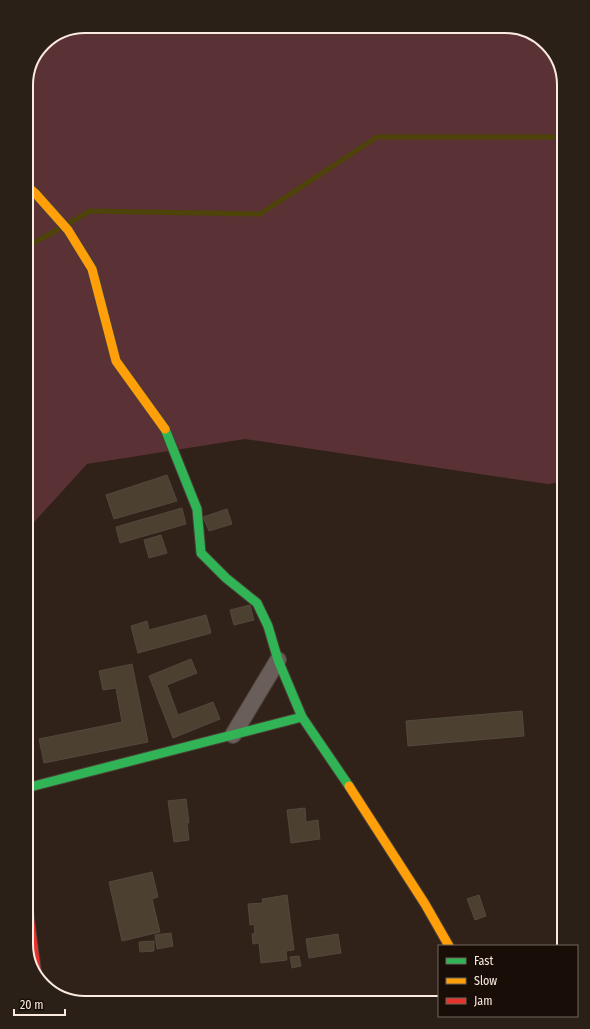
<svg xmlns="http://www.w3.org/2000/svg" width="590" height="1029" viewBox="0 0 590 1029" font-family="'Fira Sans Condensed',sans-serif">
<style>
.green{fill:#5a3135}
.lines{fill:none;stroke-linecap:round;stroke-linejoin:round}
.stream{stroke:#4e4308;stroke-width:5}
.building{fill:#4c4131;stroke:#52483e}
.street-casing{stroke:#4b3f36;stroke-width:18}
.fast-casing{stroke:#4b3f36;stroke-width:11}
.slow-casing{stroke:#4b3f36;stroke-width:11}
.jam-casing{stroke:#4b3f36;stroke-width:11}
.street{stroke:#6a5e5a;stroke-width:16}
.fast{stroke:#30b455;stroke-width:9}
.slow{stroke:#ff9f0a;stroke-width:9}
.jam{stroke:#e5322d;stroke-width:9}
.rim{fill:none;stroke:#fbeadf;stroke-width:2}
</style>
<rect width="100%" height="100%" fill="#302219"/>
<path class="green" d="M85,26H509L538,36L558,59L564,85V482L547,484L245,439L87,464L26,531V82L44,43Z"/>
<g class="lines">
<path class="stream" d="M69,223L90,211L260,214L377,137H564
M26,247L59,229"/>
</g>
<path class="building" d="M167,475L177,501L114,519L106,495Z
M182,508L186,524L120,543L116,527Z
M227,509L232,524L209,531L203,517Z
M161,535L167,553L149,558L144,540Z
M250,605L254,620L234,625L230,610Z
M206,615L211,633L138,653L131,626L147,621L149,630Z
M191,659L197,673L167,685L178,715L213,702L220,719L173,738L149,676Z
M132,664L148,742L44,763L39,739L122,722L116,688L103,690L99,671Z
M522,711L524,736L408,746L406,721Z
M186,799L189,823H187L189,840L174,842L168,801Z
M305,808L306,822L318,820L320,839L291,843L287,810Z
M152,872L158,897L152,899L160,932L122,941L109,882Z
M287,895L294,950L286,951L287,960L261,963L259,943L253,944L252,934L255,933L254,924L250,925L248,904L263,903L262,899Z
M479,895L486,916L475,920L467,899Z
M171,933L173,946L157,949L155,935Z
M338,934L341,953L309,958L306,939Z
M154,941V951L140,952L139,942Z
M299,956L301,966L292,968L290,957Z"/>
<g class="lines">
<defs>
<path id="street" d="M233,735L278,660"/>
<path id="fast" d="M165,429L197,509L201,553L226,578L257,603L268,626L278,660L302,717L349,786
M26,788L302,717"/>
<path id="slow" d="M26,185L35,193L68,230L92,269L116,361L165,429
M349,786L425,904L449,946"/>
<path id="jam" d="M26,892L37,976"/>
</defs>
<use href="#street" class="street-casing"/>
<use href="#fast" class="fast-casing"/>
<use href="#slow" class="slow-casing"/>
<use href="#jam" class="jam-casing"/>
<use href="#street" class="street"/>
<use href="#fast" class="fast"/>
<use href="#slow" class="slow"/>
<use href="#jam" class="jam"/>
</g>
<path d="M0 0H590V1029H0ZM85 33H505A52 52 0 0 1 557 85V944A52 52 0 0 1 505 996H85A52 52 0 0 1 33 944V85A52 52 0 0 1 85 33Z" fill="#2a2018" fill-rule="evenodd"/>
<path class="rim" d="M85 33H505A52 52 0 0 1 557 85V944A52 52 0 0 1 505 996H85A52 52 0 0 1 33 944V85A52 52 0 0 1 85 33Z"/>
<rect x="438" y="945" width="140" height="72" fill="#180e07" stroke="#73665d"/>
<rect x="446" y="958" width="20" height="6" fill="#30b455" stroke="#73665d"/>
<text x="474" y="965" font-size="12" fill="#fbeadf">Fast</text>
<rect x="446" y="978" width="20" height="6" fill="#ff9f0a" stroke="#73665d"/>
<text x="474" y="985" font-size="12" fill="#fbeadf">Slow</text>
<rect x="446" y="998" width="20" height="6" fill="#e5322d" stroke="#73665d"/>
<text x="474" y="1005" font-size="12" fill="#fbeadf">Jam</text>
<path d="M14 1009v6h51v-6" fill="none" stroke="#fbeadf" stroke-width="2"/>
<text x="20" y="1009" font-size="12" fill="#fbeadf" stroke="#180e07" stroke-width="3" paint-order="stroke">20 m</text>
</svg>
